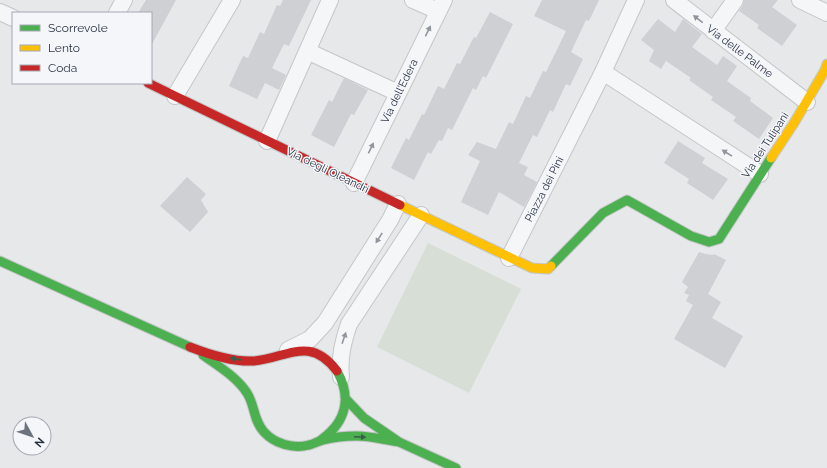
<svg xmlns="http://www.w3.org/2000/svg" width="827" height="468" viewBox="0 0 827 468" font-family="Raleway,sans-serif">
<style>
.green{fill:#d6ded6}
.building{fill:#ced0d3}
.lines{fill:none;stroke-linecap:round;stroke-linejoin:round}
.street-casing{stroke:#c4c6c8;stroke-width:18}
.fast-casing{stroke:#c4c6c8;stroke-width:11}
.slow-casing{stroke:#c4c6c8;stroke-width:11}
.jam-casing{stroke:#c4c6c8;stroke-width:11}
.street{stroke:#f5f6f7;stroke-width:16}
.fast{stroke:#4caf50;stroke-width:9}
.slow{stroke:#ffc107;stroke-width:9}
.jam{stroke:#c62828;stroke-width:9}
.oneway{fill:#90959e}
.oneway2{fill:#375f49}
.labels{text-anchor:middle;stroke-width:3;stroke-linejoin:round;paint-order:stroke}
.street-label{font-size:11px;fill:#2b3445;stroke:#f4f6f9}
</style>
<rect width="100%" height="100%" fill="#e6e8ea"/>
<path class="green" d="M428,243L521,289L469,393L377,347Z"/>
<path class="building" d="M146,0H176L151,46V13H138Z
M283,0H311L289,46L284,44L272,68L286,75L279,90L265,83L257,99L229,86L243,56L248,58L260,32L264,34L277,5L280,6Z
M542,0H599L589,21L586,20L571,52L583,59L570,86L566,84L553,112L550,110L537,137L533,135L519,163L528,167L524,175L537,182L530,196L524,207L499,192L488,215L461,202L480,161L468,155L477,142L496,149L509,122L513,124L526,96L530,98L543,71L546,72L566,31L534,16Z
M744,0H778L772,7L797,25L782,46L757,28L759,25L739,11L743,5Z
M490,12L513,24L486,78L483,76L476,90L473,88L452,130L448,128L442,141L439,140L431,154L428,152L414,180L391,168L406,138L409,140L422,114L424,115L438,86L444,89L457,63L460,64L474,37L476,38Z
M658,19L675,32L683,19L702,34L692,47L717,65L723,56L737,66L727,81L751,98L750,101L773,118L759,139L733,121L736,117L711,100L713,97L689,80L691,78L666,61L661,69L649,61L654,50L641,40Z
M344,78L368,90L354,115L351,114L334,147L311,135L329,100L332,102Z
M678,141L705,158L702,163L728,179L713,200L687,183L689,179L664,163Z
M187,177L206,194L201,200L208,212L190,232L160,206Z
M699,252L706,254L713,255L714,254L726,260L708,294L721,302L712,318L743,336L725,368L674,339L693,305L686,301L689,295L684,293L688,287L682,282Z"/>
<g class="lines">
<defs>
<path id="street" d="M413,0L438,11
M674,0L807,102
M800,0L827,13
M0,12L13,18
M117,13L124,0
M713,31L735,0
M307,51L398,93
M603,72L760,174
M175,96L232,0
M267,141L330,0
M354,183L444,0
M509,258L603,72L636,0
M288,350L310,339L325,323L390,220L398,204
M341,377C339,358 343,342 349,324L421,215"/>
<path id="fast" d="M0,261L190,347
M551,266L603,213L627,200L691,236L709,242L719,239L771,158
M203,355C218,366 237,377 247,393C255,405 253,420 264,432C275,444 293,449 309,445C314,444 318,441 323,440C334,437 345,436 357,436C371,436 385,440 399,442
M346,399L364,418L399,442L456,468
M321,440C346,422 352,398 337,371"/>
<path id="slow" d="M771,158L794,123L825,70L827,64
M400,205L532,268L548,269L551,266"/>
<path id="jam" d="M148,83L400,205
M190,347C208,354 234,362 253,361C286,359 309,334 337,371"/>
</defs>
<use href="#street" class="street-casing"/>
<use href="#fast" class="fast-casing"/>
<use href="#slow" class="slow-casing"/>
<use href="#jam" class="jam-casing"/>
<use href="#street" class="street"/>
<use href="#fast" class="fast"/>
<use href="#slow" class="slow"/>
<use href="#jam" class="jam"/>
</g>
<defs><path id="oneway-solid" d="M-6-.8H1V-3.2L6.5 0L1 3.2V.8H-6Z"/></defs>
<g class="oneway">
<use href="#oneway-solid" transform="translate(698 19) rotate(-142)"/>
<use href="#oneway-solid" transform="translate(428 31) rotate(-64)"/>
<use href="#oneway-solid" transform="translate(371 148) rotate(-64)"/>
<use href="#oneway-solid" transform="translate(727 153) rotate(-148)"/>
<use href="#oneway-solid" transform="translate(379 238) rotate(122)"/>
<use href="#oneway-solid" transform="translate(344 338) rotate(-71)"/>
</g>
<g class="oneway2">
<use href="#oneway-solid" transform="translate(236 359) rotate(-172)"/>
<use href="#oneway-solid" transform="translate(360 437) rotate(2)"/>
</g>
<g class="labels">
<g class="street-label">
<text transform="translate(740 51) rotate(37)" y="4">Via delle Palme</text>
<text transform="translate(399 91) rotate(-64)" y="4">Via dell'Edera</text>
<text transform="translate(765 145) rotate(-57)" y="4">Via dei Tulipani</text>
<text transform="translate(328 170) rotate(26)" y="4">Via degli Oleandri</text>
<text transform="translate(544 189) rotate(-63)" y="4">Piazza dei Pini</text>
</g>
</g>
<rect x="12" y="12" width="140" height="72" fill="#f4f6f9" stroke="#a4a8b1"/>
<rect x="20" y="25" width="20" height="6" fill="#4caf50" stroke="#a4a8b1"/>
<text x="48" y="32" font-size="12" fill="#2b3445">Scorrevole</text>
<rect x="20" y="45" width="20" height="6" fill="#ffc107" stroke="#a4a8b1"/>
<text x="48" y="52" font-size="12" fill="#2b3445">Lento</text>
<rect x="20" y="65" width="20" height="6" fill="#c62828" stroke="#a4a8b1"/>
<text x="48" y="72" font-size="12" fill="#2b3445">Coda</text>
<g transform="translate(32 436) rotate(130)"><circle r="19" fill="#f4f6f9" stroke="#a4a8b1"/>
<path d="M0-3L7 15L0 10L-7 15Z" fill="#6c737f"/>
<text y="-6" font-size="11" font-weight="bold" text-anchor="middle" fill="#2b3445">N</text>
</g>
</svg>
